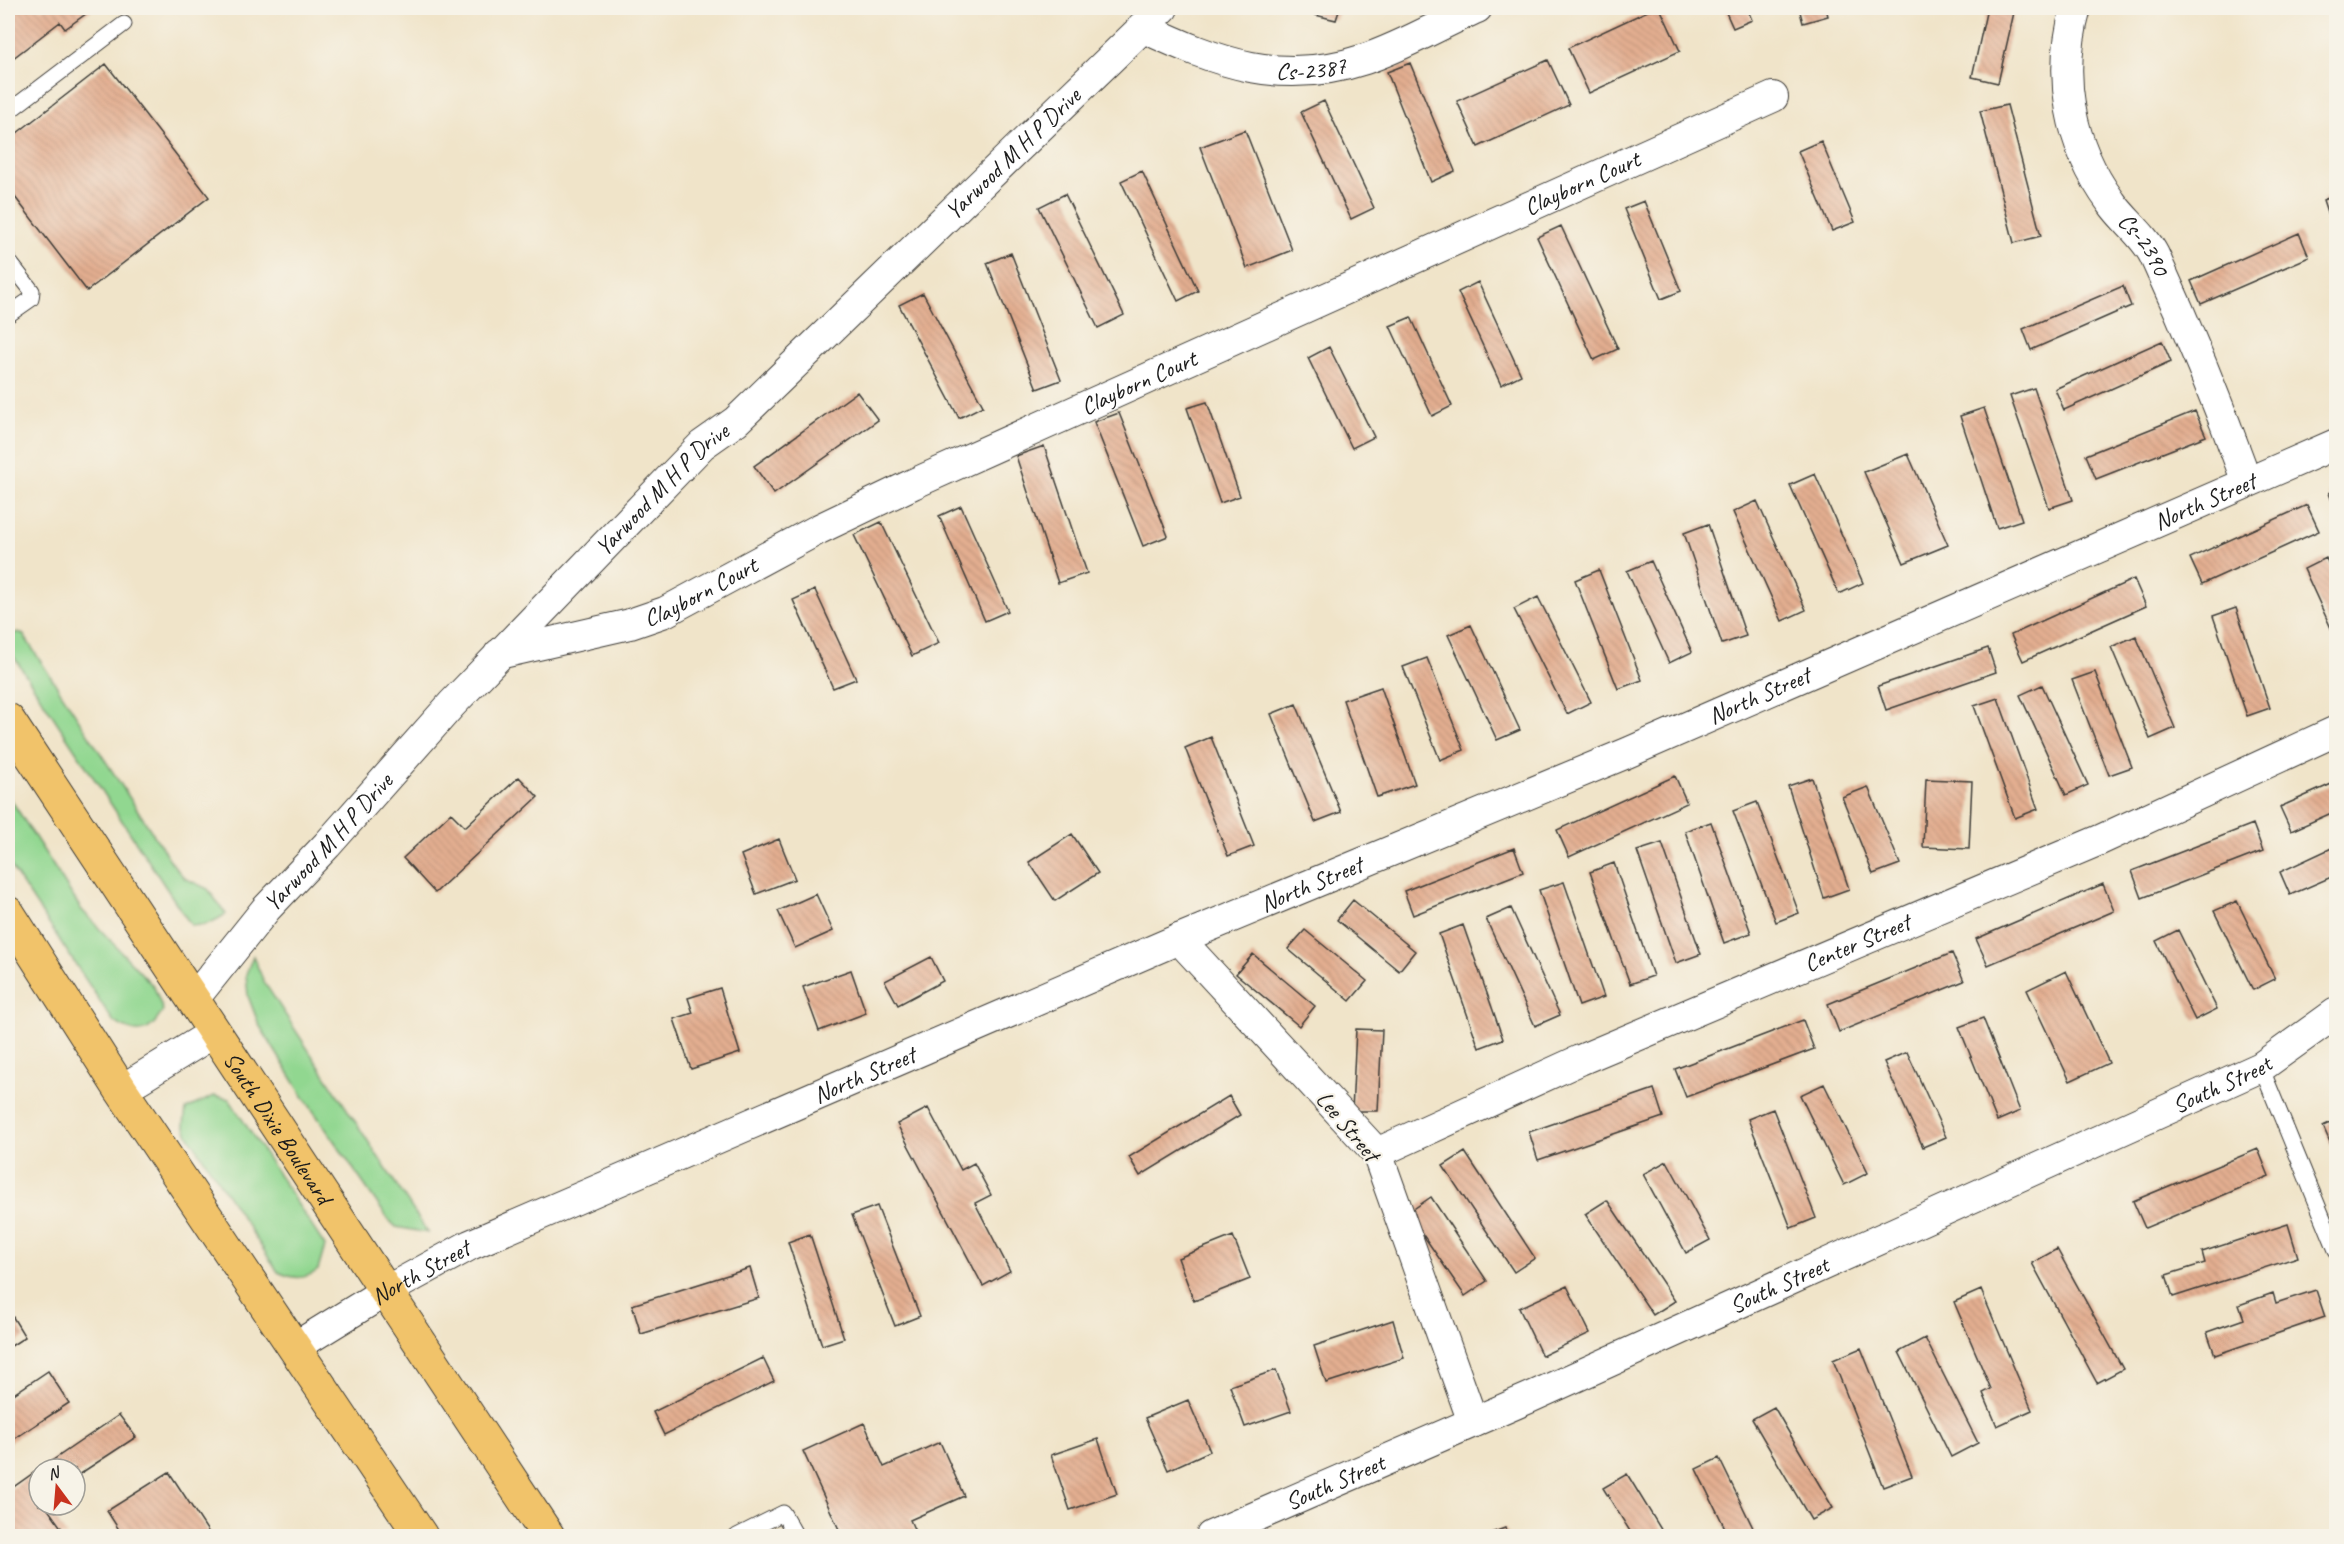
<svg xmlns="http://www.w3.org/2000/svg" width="2344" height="1544" viewBox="0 0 2344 1544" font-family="Caveat,sans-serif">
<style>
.green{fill:#91d790;stroke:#567a56;stroke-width:1.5}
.building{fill:url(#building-back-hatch)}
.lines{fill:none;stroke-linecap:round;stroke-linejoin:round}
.lane-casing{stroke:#3c3a36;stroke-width:17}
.street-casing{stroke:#3c3a36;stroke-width:32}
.highway-casing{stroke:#3c3a36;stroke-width:35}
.lane{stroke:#fff;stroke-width:15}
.street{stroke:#fff;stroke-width:30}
.highway{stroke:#f1c36a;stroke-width:33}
.labels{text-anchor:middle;stroke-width:4.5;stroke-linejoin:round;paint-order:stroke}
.street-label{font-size:24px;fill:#1c1c1c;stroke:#f7f3e8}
</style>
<defs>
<pattern id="building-back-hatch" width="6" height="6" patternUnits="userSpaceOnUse" patternTransform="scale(1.5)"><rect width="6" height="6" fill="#e3ae90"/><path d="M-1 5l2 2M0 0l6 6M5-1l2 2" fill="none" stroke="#c2957c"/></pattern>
</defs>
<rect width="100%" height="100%" fill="#f7f3e8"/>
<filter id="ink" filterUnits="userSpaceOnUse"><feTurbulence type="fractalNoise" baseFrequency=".0167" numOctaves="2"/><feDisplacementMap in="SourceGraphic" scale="12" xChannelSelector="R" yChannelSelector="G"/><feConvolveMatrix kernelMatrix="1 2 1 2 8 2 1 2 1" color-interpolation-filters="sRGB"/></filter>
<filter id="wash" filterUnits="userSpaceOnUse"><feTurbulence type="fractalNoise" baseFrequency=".008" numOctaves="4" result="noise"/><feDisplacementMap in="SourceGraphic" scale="24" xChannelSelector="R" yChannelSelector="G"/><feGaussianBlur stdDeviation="1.35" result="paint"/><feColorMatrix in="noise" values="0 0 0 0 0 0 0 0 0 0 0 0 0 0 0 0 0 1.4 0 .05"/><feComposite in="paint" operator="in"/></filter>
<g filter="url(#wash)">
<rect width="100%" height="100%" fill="#f0e4c9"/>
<path class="green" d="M18,632L23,634L172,863L184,878L208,889L226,914C215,921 205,927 191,925L184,915L8,648V636Z
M8,795L81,909L154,987L163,1010C150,1036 135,1036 113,1021L8,862Z
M253,956L264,982L428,1233L396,1227L388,1219L303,1096L259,1025L248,996L246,974Z
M214,1096L229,1099L325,1246L318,1270C305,1280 293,1279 278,1272L188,1135L184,1125L186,1109Z"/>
<g id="blocks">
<path class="building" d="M8,8H94L65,29L60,22L8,62Z
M1317,8H1340L1336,20L1315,15Z
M1654,8H1660L1680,51L1589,93L1568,48Z
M1724,8H1747L1752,20L1733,28Z
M1799,8H1826L1828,16L1803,23Z
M1987,8H2015L1998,83L1972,77Z
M1548,60L1569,105L1478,147L1457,101Z
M1410,63L1455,171L1431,182L1387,72Z
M106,64L209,197L87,291L8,188V140Z
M1324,101L1374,208L1351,219L1301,112Z
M2007,105L2041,236L2014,243L1980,111Z
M1245,130L1292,250L1247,268L1200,147Z
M1821,141L1855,222L1832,231L1798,151Z
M1142,171L1198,291L1178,301L1121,181Z
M1065,194L1124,315L1098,328L1039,207Z
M2336,195V222L2331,224L2323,200Z
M1644,201L1681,291L1661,299L1624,209Z
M1561,226L1618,349L1594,360L1537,237Z
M2299,233L2309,257L2201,304L2191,281Z
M1011,253L1061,380L1037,389L987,263Z
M1478,282L1521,375L1501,385L1458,292Z
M2123,286L2131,306L2031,350L2023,329Z
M923,293L983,406L959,418L899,305Z
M1411,317L1452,406L1432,416L1390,326Z
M2162,341L2171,362L2064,410L2055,389Z
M1329,347L1374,437L1352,448L1308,358Z
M2034,388L2073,500L2049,508L2010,396Z
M857,392L878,420L774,494L754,466Z
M1207,402L1240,496L1220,503L1187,408Z
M1984,408L2022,520L1997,528L1960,416Z
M2195,411L2206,436L2096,479L2086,455Z
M1119,413L1168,536L1143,546L1094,422Z
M1044,446L1087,573L1058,583L1016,456Z
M1908,454L1948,545L1904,563L1864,472Z
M1815,474L1863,583L1839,594L1790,485Z
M2336,490V512L2329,493Z
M1757,501L1806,610L1782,621L1733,512Z
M2307,505L2319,531L2202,584L2190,558Z
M961,506L1008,611L985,621L939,516Z
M881,522L939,643L912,656L854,535Z
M1708,524L1746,636L1722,644L1684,533Z
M2326,558L2336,580V639L2304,569Z
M1651,561L1692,652L1669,663L1627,571Z
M1599,570L1642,680L1618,689L1575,580Z
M2134,579L2146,606L2023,661L2011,635Z
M815,590L856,679L833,688L793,600Z
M1538,597L1591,702L1567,714L1514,609Z
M2236,608L2270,708L2247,716L2213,616Z
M1471,625L1520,730L1497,740L1448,635Z
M2136,636L2175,728L2150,739L2111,647Z
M1988,648L1996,672L1886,710L1878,686Z
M1427,658L1464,750L1440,760L1403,667Z
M2095,672L2132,767L2109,775L2072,680Z
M2042,685L2088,785L2066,795L2020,695Z
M1381,687L1415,784L1377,797L1343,700Z
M1998,698L2038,809L2015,818L1974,706Z
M1296,704L1341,812L1315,822L1271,714Z
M1211,737L1254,846L1228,856L1185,748Z
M1675,776L1687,803L1569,857L1557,830Z
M519,777L538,797L435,893L403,858L451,813L465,827Z
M1812,778L1849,889L1824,898L1788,786Z
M1926,779L1972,781L1969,849L1923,847Z
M2336,782V811L2291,831L2280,807Z
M1868,787L1900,864L1873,874L1842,797Z
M1757,802L1799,913L1776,922L1733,811Z
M1711,822L1751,933L1724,943L1685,831Z
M2253,824L2263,851L2142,898L2132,871Z
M1072,834L1098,873L1055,901L1029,862Z
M779,839L795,879L756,894L741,855Z
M1662,843L1701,954L1676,963L1637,851Z
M2336,846V875L2290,895L2280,872Z
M1514,848L1523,872L1413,915L1404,891Z
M1614,863L1653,976L1630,984L1590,872Z
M1564,882L1604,997L1579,1006L1539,890Z
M2103,884L2114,911L1988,965L1976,939Z
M816,894L833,931L795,948L778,911Z
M1353,900L1415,951L1399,971L1337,920Z
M2237,901L2275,979L2253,990L2214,911Z
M1511,908L1560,1015L1535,1026L1486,919Z
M1463,925L1503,1039L1479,1048L1439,934Z
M1305,930L1367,981L1350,1001L1288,949Z
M2178,930L2217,1009L2195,1020L2156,941Z
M1952,953L1964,981L1839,1032L1828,1004Z
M1253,954L1315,1006L1299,1026L1236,974Z
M931,957L943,981L898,1005L885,981Z
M851,970L866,1013L819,1031L803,987Z
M2066,971L2109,1063L2070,1081L2027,990Z
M720,988L740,1053L691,1069L674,1019L693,1013L688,998Z
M1983,1018L2020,1111L1997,1121L1959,1027Z
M1803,1020L1814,1049L1686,1097L1675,1069Z
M1356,1029L1382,1030L1378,1111H1352Z
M1907,1052L1946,1137L1923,1147L1884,1062Z
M1824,1084L1868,1173L1844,1185L1800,1095Z
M1654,1089L1663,1117L1538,1160L1529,1132Z
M1229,1096L1240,1115L1140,1176L1129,1157Z
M928,1108L961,1170L974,1163L991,1195L975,1203L1010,1271L983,1286L897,1124Z
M1773,1109L1816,1218L1791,1228L1748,1119Z
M2336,1120V1145L2332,1147L2323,1126Z
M2258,1149L2269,1176L2145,1228L2133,1201Z
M1465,1152L1535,1258L1514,1272L1443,1166Z
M1667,1161L1710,1240L1686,1253L1643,1174Z
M1431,1197L1487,1281L1465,1296L1408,1213Z
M1607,1200L1675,1301L1653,1315L1585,1214Z
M877,1206L920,1316L895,1326L852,1215Z
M2288,1224L2298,1257L2173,1297L2166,1275L2205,1263L2202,1252Z
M810,1234L844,1338L822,1345L788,1242Z
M1233,1236L1250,1279L1194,1301L1178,1258Z
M2057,1249L2123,1369L2097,1383L2032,1263Z
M750,1268L759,1298L641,1334L632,1305Z
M1567,1286L1590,1333L1542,1356L1519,1308Z
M1981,1290L2032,1410L1997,1426L1983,1393L1991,1389L1954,1302Z
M2316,1290L2325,1317L2215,1355L2207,1332L2244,1319L2239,1305L2273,1293L2276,1303Z
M8,1309L25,1337L8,1348Z
M1393,1320L1404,1358L1326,1383L1314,1346Z
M1925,1338L1978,1443L1951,1457L1899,1352Z
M1861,1348L1912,1476L1883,1487L1833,1360Z
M763,1358L774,1381L664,1435L653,1412Z
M1276,1370L1291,1411L1245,1427L1230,1386Z
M48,1371L69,1403L8,1443V1398Z
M1188,1400L1210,1451L1168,1470L1145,1418Z
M1774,1407L1833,1508L1811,1520L1752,1419Z
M119,1415L136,1437L75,1477V1469H40Z
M864,1423L884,1467L940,1442L964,1496L910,1520L917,1536H842L803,1451Z
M1098,1439L1117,1494L1070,1510L1051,1455Z
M1719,1458L1757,1536H1729L1696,1469Z
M39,1469V1505H45L67,1536H8V1491Z
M169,1472L211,1536H123L107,1511Z
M1627,1474L1665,1536H1633L1603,1488Z
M1505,1528L1509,1536H1483Z"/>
</g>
</g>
<g filter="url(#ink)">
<use href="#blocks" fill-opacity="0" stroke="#3c3a36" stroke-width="1.5"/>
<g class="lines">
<defs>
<path id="lane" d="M8,112L124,24
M8,260L32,291L31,299L8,315
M2261,1067L2336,1250
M737,1536L783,1513L796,1536"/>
<g id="street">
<path id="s1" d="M2076,8C2057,75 2069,145 2111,202C2123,220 2144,235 2154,255C2188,329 2219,405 2247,482"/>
<path id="s2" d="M1142,27C1218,63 1282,87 1365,59C1404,46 1440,24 1477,8"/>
<path id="s3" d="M499,654L630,624L665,612L819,529L913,484L1773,97"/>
<path d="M1179,939L1377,1153L1473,1422"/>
<path id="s4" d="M193,1000L266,909L327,845L452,704L702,445L736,421L1163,8"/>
<path d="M121,1090L215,1032"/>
<path id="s5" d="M1377,1153L1580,1060L2100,840L2336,731"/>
<path id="s6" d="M295,1347L386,1291L470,1245L1179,939L1627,753L2336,444"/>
<path id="s7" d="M1211,1536L1529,1398L2261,1067L2336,1013"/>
</g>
<g id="highway">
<path id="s8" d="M8,720L548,1536"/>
<path d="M8,913L121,1090L421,1536"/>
</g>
</defs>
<use href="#lane" class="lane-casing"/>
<use href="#street" class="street-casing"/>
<use href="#highway" class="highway-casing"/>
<use href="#lane" class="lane"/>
<use href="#street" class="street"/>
<use href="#highway" class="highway"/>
</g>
</g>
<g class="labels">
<g class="street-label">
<text dy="8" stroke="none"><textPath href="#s2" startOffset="177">Cs-2387</textPath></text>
<text dy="8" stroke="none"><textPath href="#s4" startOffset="1180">Yarwood M H P Drive</textPath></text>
<text dy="8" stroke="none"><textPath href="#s3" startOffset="1184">Clayborn Court</textPath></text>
<text dy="8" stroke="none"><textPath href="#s1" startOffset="258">Cs-2390</textPath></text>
<text dy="8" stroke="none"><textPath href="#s3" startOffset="698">Clayborn Court</textPath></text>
<text dy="8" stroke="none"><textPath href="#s4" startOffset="694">Yarwood M H P Drive</textPath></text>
<text dy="8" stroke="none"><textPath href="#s6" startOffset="2090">North Street</textPath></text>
<text dy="8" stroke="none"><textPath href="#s3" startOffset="212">Clayborn Court</textPath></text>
<text dy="8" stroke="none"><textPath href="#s6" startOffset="1604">North Street</textPath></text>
<text dy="8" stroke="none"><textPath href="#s4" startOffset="208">Yarwood M H P Drive</textPath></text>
<text dy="8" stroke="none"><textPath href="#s6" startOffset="1118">North Street</textPath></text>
<text dy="8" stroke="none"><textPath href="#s5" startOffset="524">Center Street</textPath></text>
<text dy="8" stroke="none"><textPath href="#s6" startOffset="632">North Street</textPath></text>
<text dy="8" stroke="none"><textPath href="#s7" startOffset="1107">South Street</textPath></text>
<text transform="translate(1348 1126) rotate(50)" y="8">Lee Street</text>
<text dy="8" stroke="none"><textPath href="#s8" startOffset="489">South Dixie Boulevard</textPath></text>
<text dy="8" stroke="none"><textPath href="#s6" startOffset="146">North Street</textPath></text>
<text dy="8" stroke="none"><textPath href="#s7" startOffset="621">South Street</textPath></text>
<text dy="8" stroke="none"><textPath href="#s7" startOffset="135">South Street</textPath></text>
</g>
</g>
<rect width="2344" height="1544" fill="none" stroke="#f7f3e8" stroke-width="30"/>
<g transform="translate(57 1487) rotate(344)"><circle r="28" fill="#f7f3e8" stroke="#9f9d96" stroke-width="1.5"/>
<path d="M0-4.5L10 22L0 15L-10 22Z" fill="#c8321e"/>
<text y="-9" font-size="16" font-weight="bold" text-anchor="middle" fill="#1c1c1c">N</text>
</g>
</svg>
